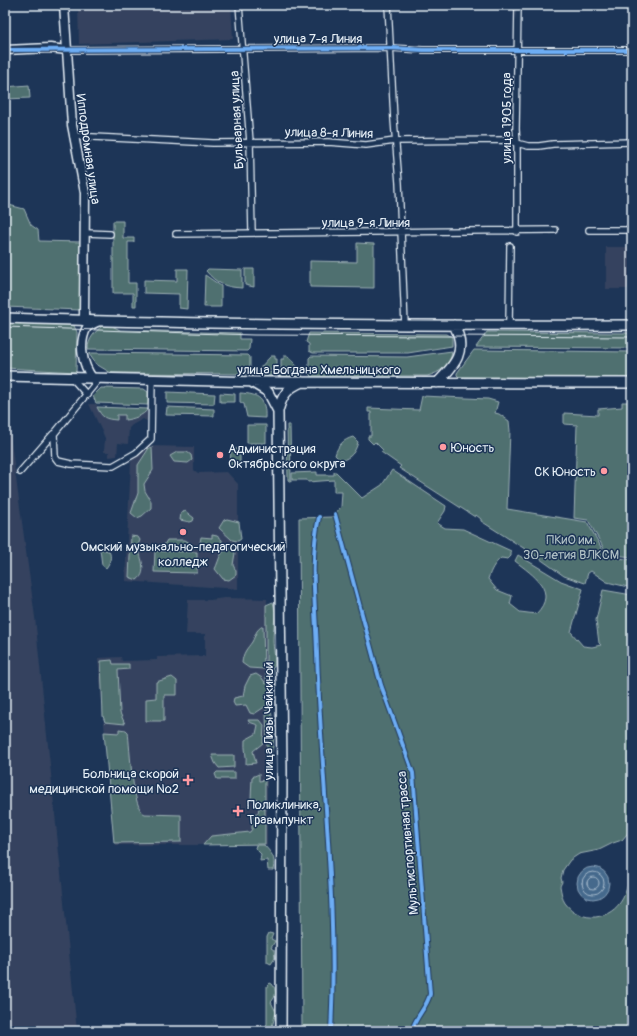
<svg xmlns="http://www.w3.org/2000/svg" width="637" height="1036" viewBox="0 0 637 1036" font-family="Pangolin,sans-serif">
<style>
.built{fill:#34435f}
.green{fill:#50706f;stroke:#9cb0b4}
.water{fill:#45698c;stroke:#869fb7}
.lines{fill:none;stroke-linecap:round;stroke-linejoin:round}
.shore{stroke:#a7bbcd;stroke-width:1}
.street-casing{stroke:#e8f1f8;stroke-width:8}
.secondary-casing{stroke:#e8f1f8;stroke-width:11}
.primary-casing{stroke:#e8f1f8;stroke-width:12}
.street{stroke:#1d3557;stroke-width:5.5}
.secondary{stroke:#1d3557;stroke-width:8}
.primary{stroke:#1d3557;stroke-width:9}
.tram{stroke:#e8f1f8;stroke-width:1}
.cycleway-casing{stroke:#1d3557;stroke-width:6}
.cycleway{stroke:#6dadf4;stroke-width:4}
.poi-dot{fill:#ff9aa2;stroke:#1d3557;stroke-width:1.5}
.labels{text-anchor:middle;stroke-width:3;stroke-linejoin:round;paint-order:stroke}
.street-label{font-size:13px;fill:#e8f1f8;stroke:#1d3557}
.poi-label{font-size:13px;fill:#e8f1f8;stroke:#1d3557;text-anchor:start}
.park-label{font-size:13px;fill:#b3c4c8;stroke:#1d3557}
</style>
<rect width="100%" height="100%" fill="#1d3557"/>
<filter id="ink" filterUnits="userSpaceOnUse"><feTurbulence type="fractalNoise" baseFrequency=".025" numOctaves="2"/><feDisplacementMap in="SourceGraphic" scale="8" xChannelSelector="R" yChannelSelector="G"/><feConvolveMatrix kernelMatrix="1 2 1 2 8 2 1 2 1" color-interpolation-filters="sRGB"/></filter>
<g filter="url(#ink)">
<path class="built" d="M78,5H231L233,39L79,44Z
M606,247H632V289H606Z
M5,398L35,617L77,1031H5Z
M89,404H96L98,407L148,409L147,421L143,419L132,425L129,428L128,444L118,443L117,456L109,457V452H104L105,438Z
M149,446L194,447V470L198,473L227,472L238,484V589L125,581L131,461Z
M224,598L267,599V845H115L98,658L121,657L122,661L157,660V657L205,656V634H186L188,600H210Z
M256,1027V1031H139L148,1029Z"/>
<path class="green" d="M29,85L30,98L5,99V87Z
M5,204L24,209L31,225L38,230L39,241L81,242L80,310L5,307Z
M113,221H123V238H134V242H128V283H136V306H133V293H113Z
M357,243L374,244V288L310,287V261L357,262Z
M177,269H188L187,309L179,308V294L144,293V280L177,281Z
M208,269L242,270V288C225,287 217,284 206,271Z
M245,269H254V287L245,285Z
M205,275L221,286V307H204Z
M5,322L73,324L77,332L76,372L5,368Z
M102,326L110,325L120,330L240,333V339H250L249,349L247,351L88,349C88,339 95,332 102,326Z
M487,332L632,333V348L476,347Z
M309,333L447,334L452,337V346L408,353H313L309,351V344L306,342Z
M474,350L632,352V378L459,377L457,375V373Z
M452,351C451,365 440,373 427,376H311L309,374V358L311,356L407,357Z
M92,353L248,355L250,357V374L111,373L96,364L89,354Z
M271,356H275V359H277V370H258Z
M284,356H288L301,371L281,370V359H284Z
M257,372L303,373L302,376L257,375Z
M101,388L144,389L148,392V405L96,403L93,396Z
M167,392L215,394L214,404L167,403Z
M220,393L235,394V402H220Z
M240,393C259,394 266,399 265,418L247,417L244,404L240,402Z
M422,396L488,399L498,402L495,413L499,414L509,421L510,431L507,509L587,522L606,556L632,560V588L607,582L591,571L588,573L585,583L564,576L536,556L481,521V519L476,515L475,517L399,468L401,466L381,452L383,450L375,442L373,444L368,439V436H371V412H368V408L419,410Z
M622,402H632V557L607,554L588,520L574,518L577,425L564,424V413L598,415V409L622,407Z
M97,407L148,409C143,416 133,419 125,420V415H117V420C105,419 102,418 97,407Z
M167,407L214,409V416L166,415Z
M247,425H266V443H247Z
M287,425H290L291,482L288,480Z
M353,437L358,442C355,453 351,457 341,461L335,455C338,445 343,440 353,437Z
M152,447L153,470L144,484L145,491L151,501V508L142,516L137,518L131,513L138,493V465L149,448Z
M231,449H240V467H230Z
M177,452H187L191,455L192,460L188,463L174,462L170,456Z
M392,470L446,506L445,511L437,523L445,528L463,529L511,551V556L508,559L501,558C494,564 491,570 488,579L497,590L512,596L510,604L520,612L536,614C559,591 533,575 515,561L518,555L561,581L583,589L571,632L583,646L592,647L601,645L599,643L596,620L603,590L632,595V828L622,840L613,843L599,850L579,854L570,860L563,870L561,878L562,882L560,886C561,891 562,899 565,903C581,924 611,921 623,898C631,883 628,866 632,850V1031H302L299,518L332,517L341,507L342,492H334V480L308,482L307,480H292V473L317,472V475H334V472H336L362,498L382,485Z
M185,511L194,518L193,521L190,522L180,520L181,513Z
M227,519L239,522L241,539L238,541L232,540L219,528L224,520Z
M212,535L217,536L222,540V546L218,550H213L200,543L201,537L212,538Z
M131,536L138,537L140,540L138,545C139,556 149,572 137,580L129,577Z
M167,540H185L190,543V549L169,548L164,545Z
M232,548L235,553L233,565L236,571V575L229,580L223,579L215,569C220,559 219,550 232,548Z
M100,549L109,551C112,557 110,563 106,568L102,565Z
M155,551L197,552V573L154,572Z
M273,602C277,615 273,627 273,640C273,649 276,658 274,667L272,668L273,671L271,692L273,704L271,707L266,706L254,714L250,713L246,705L235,706L233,702L234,698L243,696L245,686L250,676L256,674L262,678L266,684V605Z
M263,626L264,669L249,668L242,663C243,652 247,649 252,642C256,635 255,630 263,626Z
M112,660L113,664H129V669L118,670L120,713L125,724L105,722L103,716L101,661Z
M172,677L177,681V695H164V721H146V699L156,698V682Z
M269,709C275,715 275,746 271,754L267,752L266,710Z
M248,720H260L264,725L263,743L253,751L256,763L246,764C247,756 244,749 245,740L256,734L258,725L249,722Z
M119,729L126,730L128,732C130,747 132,811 145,814L181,815V842L114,843L104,732L119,733Z
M212,755H234V767L219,768L215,763Z
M217,772H235V779H217L215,774Z
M259,774V781L265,780V805H258V800L251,799L252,777Z
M259,808H265V844L203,845L211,836L250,832L252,829V814L258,813Z
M256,845H264C272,854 276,857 273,870H268L267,860L260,861L261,854L255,848Z
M269,933L273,934L271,939L275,941L271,948L274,950L275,958L271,964L267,962V937Z
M270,983L272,984C277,990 276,997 271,1002L276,1012L271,1031H258V1027H265L267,1024V986Z"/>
<path class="water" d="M577 883a16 16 0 1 1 32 0a16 16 0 1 1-32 0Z"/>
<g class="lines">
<path class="shore" d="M582 883a11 11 0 1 1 22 0a11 11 0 1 1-22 0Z
M587 883a6 6 0 1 1 12 0a6 6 0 1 1-12 0Z"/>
<defs>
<path id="street" d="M239,5L250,142L252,233
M388,5L394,120L399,183L405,325
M67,50L391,48L423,50H632
M73,136L213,143L328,142L366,145L395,141L505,140L528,146H539L553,144L632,142
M589,230H632
M517,232V143L516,129L518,5
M86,233L110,234
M176,234L555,230
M509,326L510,246
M72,378L87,395
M99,379L54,434L55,457L58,461L71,464L113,466L136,453L151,439L152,380
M20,472L53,434"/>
<path id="secondary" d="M64,5L72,125L85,193L84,321
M5,50L50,48L67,50
M93,379C82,364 78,344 87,327L99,321"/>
<path id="primary" d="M5,318C214,325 423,326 632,325
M5,376L263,382L632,383
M253,383L268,392L278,411
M437,383C455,365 468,351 454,325
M281,1031L282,770L278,411C282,396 287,388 302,382"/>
</defs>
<use href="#street" class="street-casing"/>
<use href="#secondary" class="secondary-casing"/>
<use href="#primary" class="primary-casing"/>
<use href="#street" class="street"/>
<use href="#secondary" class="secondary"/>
<use href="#primary" class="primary"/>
<path class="tram" d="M5,327L254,335L632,337"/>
<defs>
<path id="cycleway" d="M5,50L391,48L423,50H632
M335,514L381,685L413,773L430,994C427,1008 414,1018 412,1031
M319,517C309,561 316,609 317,653C321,779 338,905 331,1031"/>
</defs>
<use href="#cycleway" class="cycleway-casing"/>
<use href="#cycleway" class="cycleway"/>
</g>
</g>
<g class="poi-dot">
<circle cx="443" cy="447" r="4"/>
<circle cx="220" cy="455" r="4"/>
<circle cx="604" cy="471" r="4"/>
<circle cx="183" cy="532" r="4"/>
<path d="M186 774h4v4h4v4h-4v4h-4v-4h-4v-4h4z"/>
<path d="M236 805h4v4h4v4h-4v4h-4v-4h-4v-4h4z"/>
</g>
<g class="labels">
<g class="street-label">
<text x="318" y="43">улица 7-я Линия</text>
<text transform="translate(506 118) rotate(-90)" y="5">улица 1905 года</text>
<text transform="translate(236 120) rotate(-93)" y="5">Бульварная улица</text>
<text transform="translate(329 132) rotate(1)" y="5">улица 8-я Линия</text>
<text transform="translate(89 149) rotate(82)" y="5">Ипподромная улица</text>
<text x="366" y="227">улица 9-я Линия</text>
<text x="319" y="374">улица Богдана Хмельницкого</text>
<text transform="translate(268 721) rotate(-90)" y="5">улица Лизы Чайкиной</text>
<text transform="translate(407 843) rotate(-95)" y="5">Мультиспортивная трасса</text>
</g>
<g class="poi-label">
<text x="451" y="452">Юность</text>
<text x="228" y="453">Администрация<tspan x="228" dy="15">Октябрьского округа</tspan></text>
<text x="596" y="476" text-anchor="end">СК Юность</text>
<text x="183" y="551" text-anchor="middle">Омский музыкально-педагогический<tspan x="183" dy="15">колледж</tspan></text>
<text x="179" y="778" text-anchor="end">Больница скорой<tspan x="179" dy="15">медицинской помощи №2</tspan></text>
<text x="247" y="809">Поликлиника,<tspan x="247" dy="15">Травмпункт</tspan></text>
</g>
<g class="park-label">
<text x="571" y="544">ПКиО им.<tspan x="571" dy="15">30-летия ВЛКСМ</tspan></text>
</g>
</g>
<rect width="637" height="1036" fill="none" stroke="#1d3557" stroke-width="20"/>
<rect x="10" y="10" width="617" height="1016" fill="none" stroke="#e8f1f8" stroke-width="1.5" filter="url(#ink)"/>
</svg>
